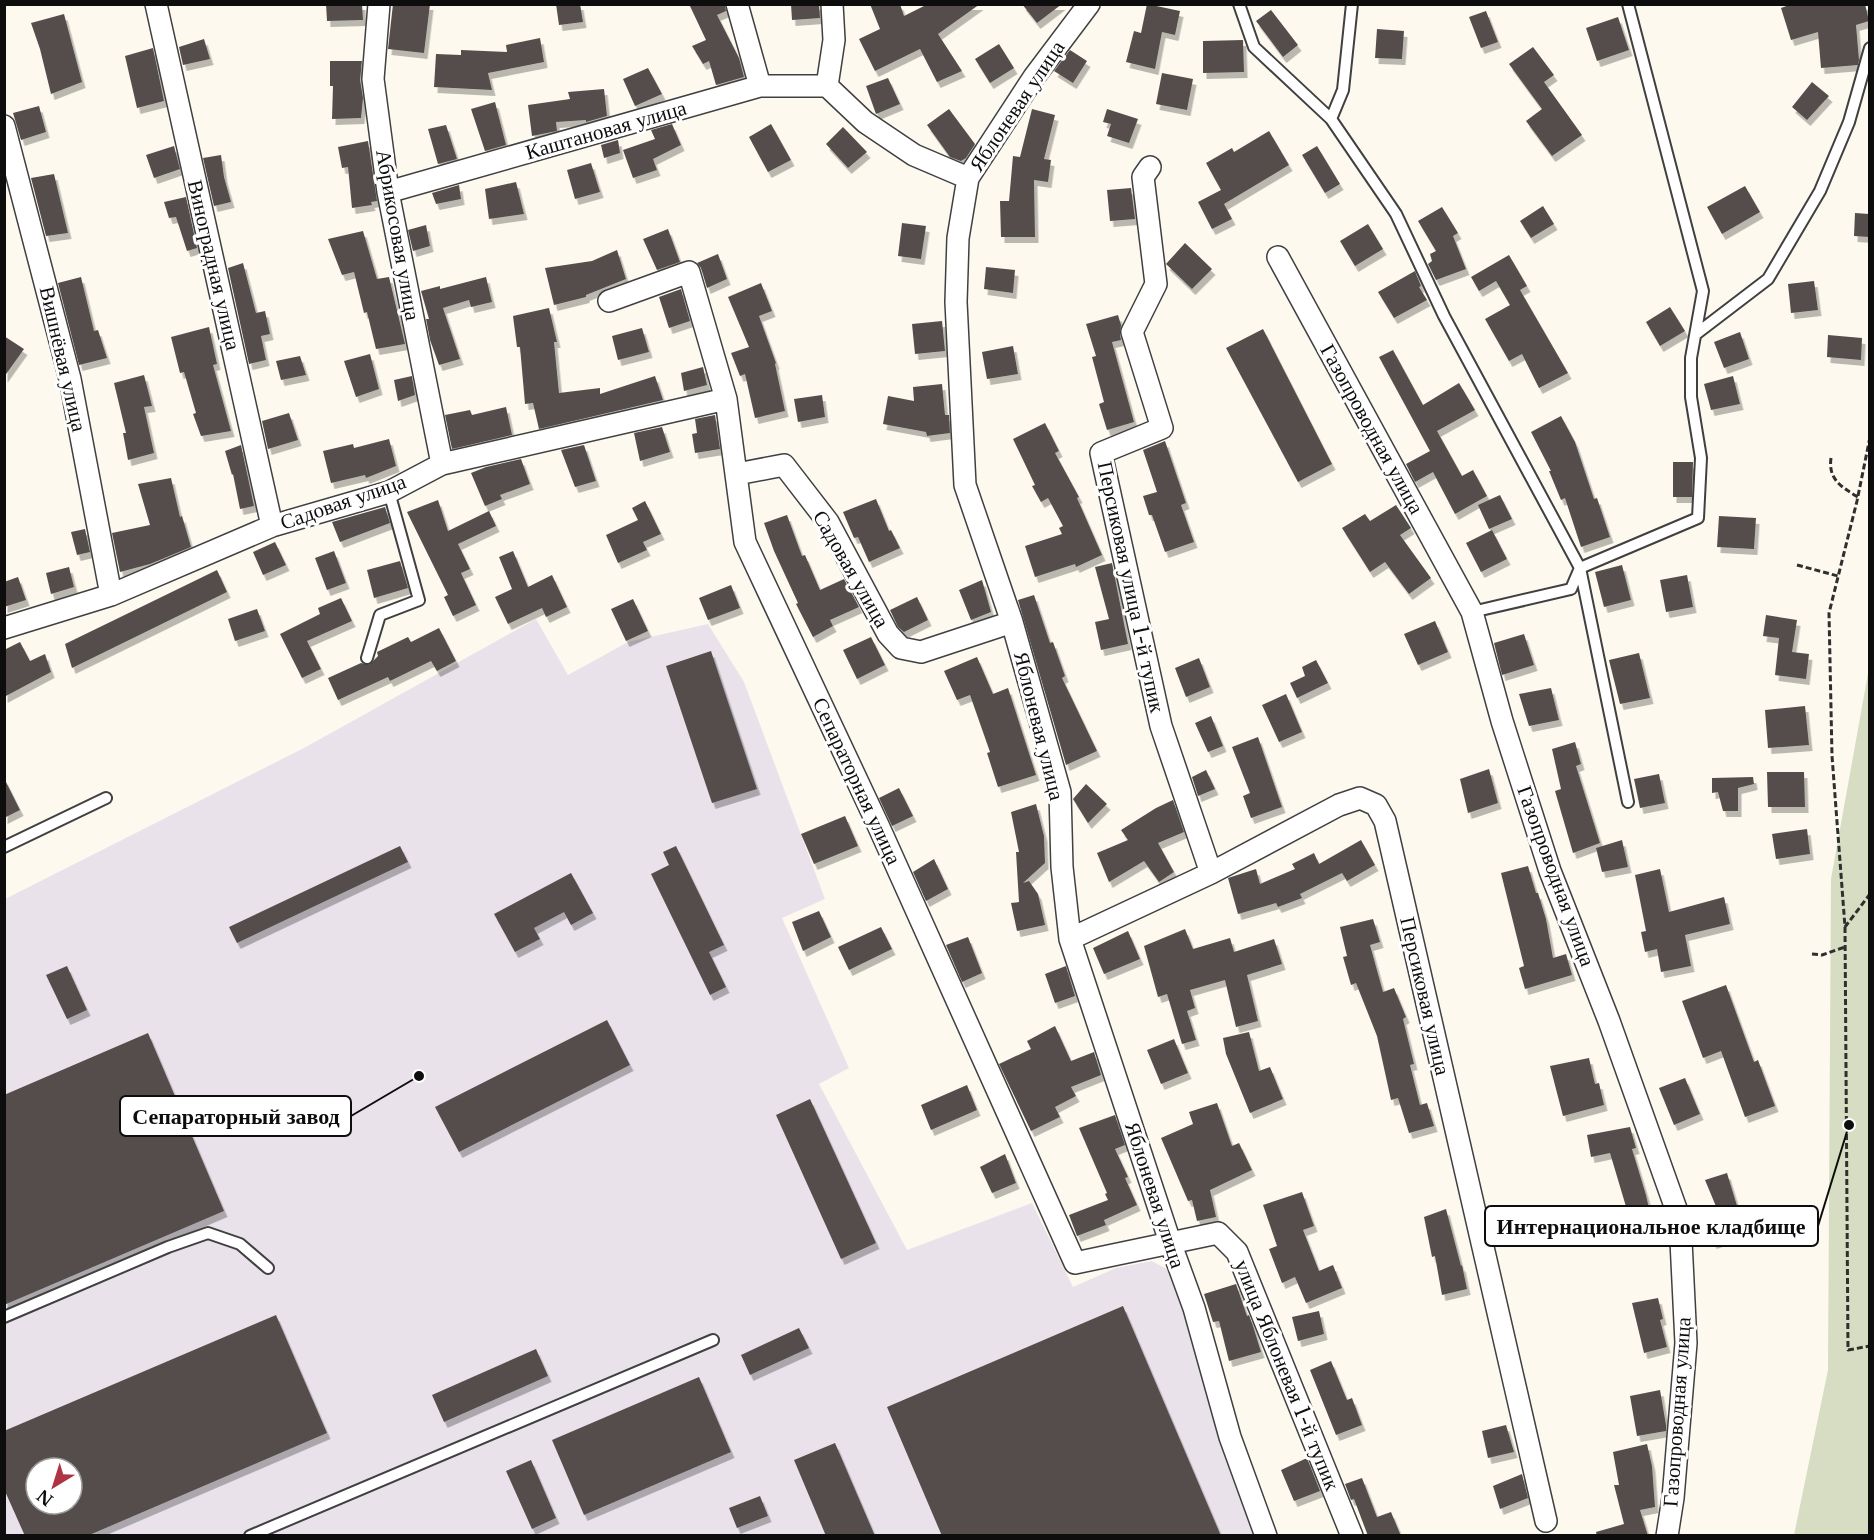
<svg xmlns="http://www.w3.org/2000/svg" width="1874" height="1540" viewBox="0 0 1874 1540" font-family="'Libre Baskerville',serif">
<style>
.industrial{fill:#e9e2eb;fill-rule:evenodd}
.cemetery{fill:#d6ddc2}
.building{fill:#554e4b;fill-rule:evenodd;filter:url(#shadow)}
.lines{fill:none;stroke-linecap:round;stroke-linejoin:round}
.lane-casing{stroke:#404040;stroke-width:14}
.street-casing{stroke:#404040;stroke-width:24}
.path{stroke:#2f2f2f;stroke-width:3;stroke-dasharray:6 3;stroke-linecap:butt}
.lane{stroke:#fff;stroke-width:10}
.street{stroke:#fff;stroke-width:21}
.labels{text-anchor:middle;stroke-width:6;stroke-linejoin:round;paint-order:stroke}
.street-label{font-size:21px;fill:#0d0d0d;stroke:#fff}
.leader{fill:none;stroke:#0d0d0d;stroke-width:2}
.callout-dot{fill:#0d0d0d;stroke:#fff;stroke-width:2}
.callout{fill:#fff;stroke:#0d0d0d;stroke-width:2}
.callout-label{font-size:22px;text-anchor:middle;font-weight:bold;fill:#0d0d0d}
</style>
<defs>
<filter id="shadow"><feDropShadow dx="3.5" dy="6" stdDeviation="0" flood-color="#0004"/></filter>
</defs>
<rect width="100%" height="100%" fill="#fdf9ef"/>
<path class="industrial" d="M536,619L568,675L628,642L708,624L744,682L825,899L782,918L849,1068L819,1084L907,1250L1032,1203L1073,1287L1116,1268L1152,1261L1170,1271L1256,1535L5,1536V899L304,748ZM36,1468H72V1504H36Z"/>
<path class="cemetery" d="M1869,668V1535H1794L1828,1370L1831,879Z"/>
<path class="building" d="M326,4H362L363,20L327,21Z
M393,4H430L424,53L388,49Z
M556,4H580L583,22L559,25Z
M689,4H725L726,11L717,15L739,58L744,77L716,85L709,61L703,64L692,46L706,40Z
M791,4H819L820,18L792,20Z
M870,4H900L904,16L928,4H980L938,34L962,71L937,82L920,49L875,71L859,39L880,29Z
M1022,4H1062L1037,23Z
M1147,4L1180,11L1175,35L1162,32L1155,69L1126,62L1134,31L1141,33Z
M1792,4H1865L1869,21L1856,25L1859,60L1858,65L1821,68L1818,32L1791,40L1781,8Z
M1271,10L1298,45L1283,57L1256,21Z
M1486,11L1498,42L1481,48L1469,17Z
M64,14L82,82L51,94L40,49L31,23Z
M1618,17L1629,50L1597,61L1586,28Z
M1377,29L1404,31L1402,59L1375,58Z
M540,38L544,62L488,73L492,90L434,87L436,54L461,55V50L507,52L506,45Z
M204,39L210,59L183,65L179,47Z
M1243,40L1244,72L1203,73V41Z
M999,44L1014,68L990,83L975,59Z
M1533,47L1554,75L1544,82L1582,135L1552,156L1526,121L1542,109L1509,64Z
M153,48L164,101L137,108L125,56Z
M1070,50L1087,61L1073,83L1054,71Z
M330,61H362L360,80L363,98L361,118L332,119L333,86H330Z
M648,68L662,94L635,106L623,79Z
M1162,73L1193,79L1187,110L1156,104Z
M888,78L900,104L876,114L866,86Z
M1812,82L1829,96L1807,120L1792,107Z
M604,89L607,116L586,122V120L556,122L557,131L532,136L528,105L570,99L568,92Z
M495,102L506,145L485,151L471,109Z
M39,106L46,132L21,140L13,113Z
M949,109L975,144L966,158L961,161L950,157L927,125Z
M1032,109L1055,115L1044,159L1051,160L1048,182L1034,180L1035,237H1001L1000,201H1009L1013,156L1020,157Z
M1107,109L1138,119L1129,143L1107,136L1111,124L1103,122Z
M672,124L681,145L653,159L657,170L633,178L623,150L655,139L651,130Z
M771,124L791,160L768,172L749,137Z
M446,125L457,159L438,164L428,129Z
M843,127L867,152L848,168L826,144Z
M1269,131L1289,165L1224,204L1232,219L1212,229L1198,202L1221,190L1206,163L1232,148L1234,152Z
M618,140L620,153L604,158L601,145Z
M368,141L377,201L371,202L372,205L352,208L348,167L342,168L338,147Z
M174,146L180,169L154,178L146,155Z
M1317,146L1340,184L1325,193L1302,155Z
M221,155L224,177L231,202L214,206L203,158Z
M591,163L600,192L575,199L567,170Z
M54,174L68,233L46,236L31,178Z
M516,182L524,214L489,219L485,189Z
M459,185L461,199L436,204L432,193Z
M1745,186L1760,212L1722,234L1707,207Z
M1131,188L1135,219L1110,221L1107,190Z
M186,197L197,248L187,251L176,217L169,218L164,202Z
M1543,206L1554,224L1531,238L1520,221Z
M1442,207L1458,233L1453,236L1466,269L1436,280L1428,264L1432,261L1430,254L1436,251L1418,221Z
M1855,213L1869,214V237L1854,236Z
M902,223L926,226L921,259L898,256Z
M1368,224L1383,249L1355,266L1340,241Z
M426,225L430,246L413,251L408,230Z
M668,229L680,262L657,270L643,239Z
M363,231L377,279L389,277L405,344L376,349L367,312L364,313L354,272L342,275L328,239Z
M1185,243L1212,269L1192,289L1166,264Z
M617,250L626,279L586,295V297L554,305L545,268L592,261Z
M718,254L727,279L707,288L701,268L697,263Z
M1509,255L1527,286L1520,290L1568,373L1539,388L1522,354L1509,361L1485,319L1510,305L1496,281L1479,291L1471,277Z
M243,263L256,313L265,311L270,334L261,336L266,360L249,364L228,268Z
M986,267L1015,270L1013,293L984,289Z
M1415,271L1421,286L1419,287L1427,300L1394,318L1378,292Z
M81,277L94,331L98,330L107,358L79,365L58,283Z
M486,277L492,302L471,307L469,300L443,308L460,359L439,365L430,340L426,319H429L421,291L440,286V289Z
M1814,281L1818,310L1791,313L1788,284Z
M761,283L772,311L759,316L776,363L775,364L785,411L755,418L745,374L740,376L731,353L749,347L728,297Z
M681,289L690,321L669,328L659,297Z
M1670,307L1685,331L1660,346L1646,322Z
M549,308L557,342H554L559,393L600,388V394L655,376L663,400L539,429L533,403L525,404L520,347H517L513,316Z
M1118,315L1121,325L1120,335L1121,340L1112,342L1134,422L1107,430L1099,404L1104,402L1092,357L1096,356L1086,324Z
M942,321L945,351L915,354L912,324Z
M209,327L217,364L213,365L231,431L201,436L193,414L196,413L184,372L180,373L171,337Z
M642,328L649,352L618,360L612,336Z
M1263,329L1332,464L1298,482L1226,348Z
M1740,332L1749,359L1724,368L1714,342Z
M1828,335L1862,338L1861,360L1827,357Z
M4,336L24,349L4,377Z
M1013,346L1018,374L987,379L982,352Z
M1393,350L1423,405L1459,383L1475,410L1437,431L1462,476L1473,470L1487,496L1455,514L1433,472L1415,482L1406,464L1430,451L1379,357Z
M370,354L379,389L356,397L344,361Z
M300,356L306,375L281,380L276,361Z
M703,367L707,385L684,391L681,373Z
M144,375L152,406L144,407L154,453L128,460L123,433H126L114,383Z
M412,376L415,395L398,401L394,380Z
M1733,376L1740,404L1711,410L1704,384Z
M942,384L945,415H949L950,433L927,436L926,432L883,424L888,396L914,401L913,387Z
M822,395L825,417L798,422L794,399Z
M506,407L512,435L452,449L445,415L470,410L472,415Z
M289,413L298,440L268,449L262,421Z
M715,415L720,449L695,453L692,434L697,433L695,419Z
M1561,416L1575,442L1594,499L1597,498L1610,537L1581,547L1565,498L1561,500L1549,471H1551L1531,432Z
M1045,423L1059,451L1055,453L1079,497L1077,498L1102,555L1076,567L1075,564L1035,577L1025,546L1062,534L1059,528L1063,526L1048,498L1041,502L1032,486L1035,485L1013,439Z
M662,427L670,452L640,461L634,433Z
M389,439L396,466L366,478L365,475L331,483L323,451L353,444L354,448Z
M1165,441L1186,503L1181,505L1194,542L1165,552L1152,515H1149L1143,496L1157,492L1143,450Z
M241,445L254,506L240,509L233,474L232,475L225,451Z
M584,445L596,481L575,487L561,450Z
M521,459L530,484L500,495L502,499L485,506L471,473L486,467Z
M1673,462H1693L1692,497H1673Z
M171,478L180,517L182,516L191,547L150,564L120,572L112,533L150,525L138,484Z
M1500,495L1512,519L1489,529L1478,505Z
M876,499L889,531L891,530L900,548L869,562L858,537L854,538L843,512Z
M438,500L448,531L489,511L496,526L458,544L470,569L461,573L476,605L453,616L444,597L448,595L407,512Z
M645,501L661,534L643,542L647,550L618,563L606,535L638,520L632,508Z
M1396,505L1411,528L1400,535L1431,578L1409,594L1385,562L1370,572L1342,528L1365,514L1370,521Z
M385,507L390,523L340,542L332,522Z
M787,515L802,556L805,555L820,590L844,579L859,607L830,620L833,626L813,637L796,604L798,603L774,551L764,523Z
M1719,516L1756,518L1754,549L1717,547Z
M85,529L90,552L77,555L71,532Z
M1492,530L1507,559L1481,572L1466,543Z
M275,542L286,565L263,575L253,552Z
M334,551L346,583L327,590L315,558Z
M513,551L528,587L552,575L567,607L546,617L542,608L508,624L495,597L512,589L499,557Z
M400,561L408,588L374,598L367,570Z
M1112,563L1128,644L1101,650L1095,622L1109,619L1095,567Z
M1622,565L1631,600L1604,607L1595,572Z
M69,567L74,587L51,594L46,573Z
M217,570L227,592L72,668L65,644Z
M1687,575L1693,607L1666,612L1660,580Z
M18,577L26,600L4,607V582Z
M982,580L991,612L971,620L959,590Z
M731,585L740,608L708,620L699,598Z
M1034,595L1050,643L1053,642L1065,676L1062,678L1097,751L1066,765L1018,600Z
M917,597L928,620L904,632L898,627L890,610Z
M341,598L352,621L307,641L321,669L302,678L280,634L320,614L318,608Z
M633,599L648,631L626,641L611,609Z
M257,609L265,631L235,641L228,619Z
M1766,615L1797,620L1792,652L1809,654L1806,679L1775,675L1779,638L1763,636Z
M1435,621L1448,652L1418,665L1404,634Z
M439,628L456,661L437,671L431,661L390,681L388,677L338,700L328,678L361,663L369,665L378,656L377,652L408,637L411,642Z
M1524,634L1534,665L1502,675L1494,643Z
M871,637L885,665L857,679L843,650Z
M20,642L30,661L45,654L51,672L4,697V650Z
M711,651L757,789L712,803L666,666Z
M1639,653L1650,698L1620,704L1609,660Z
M977,657L993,694L1008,688L1036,775L998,787L987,753L990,752L970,695L957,700L944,671Z
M1199,658L1210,687L1186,697L1175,668Z
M1316,660L1328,683L1297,698L1290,683L1305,676L1302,667Z
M1551,688L1559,720L1529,726L1519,694Z
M1286,694L1302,732L1279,742L1262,705Z
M1805,706L1809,745L1768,748L1765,710Z
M1211,716L1223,746L1208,752L1195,723Z
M1258,737L1282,807L1251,818L1243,796L1250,793L1232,747Z
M1575,742L1581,764L1576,766L1600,843L1573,853L1555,791L1561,789L1552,749Z
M1489,769L1498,803L1468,813L1460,779Z
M1206,770L1215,789L1198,796L1192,777Z
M1767,772H1804L1805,807H1768Z
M1659,774L1665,803L1640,808L1634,779Z
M1753,777L1754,784L1738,788V811H1723L1718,792L1712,793V778Z
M4,778L20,810L4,818Z
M1086,784L1107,804L1088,823L1073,799Z
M899,788L913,816L892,826L879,798Z
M1173,800L1184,832L1158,843L1174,872L1159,882L1144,861L1109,882L1097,853L1128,840L1121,830L1156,808Z
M1036,804L1044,836L1045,863L1023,883L1029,881L1038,894L1045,925L1017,931L1011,903L1019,902L1016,852H1019L1011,812Z
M845,816L858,846L814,864L801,834Z
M1807,829L1810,854L1776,859L1772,834Z
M1361,840L1375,865L1347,881L1342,873L1300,894L1302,898L1278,907L1276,903L1238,914L1228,878L1256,869L1260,884L1295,869L1292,864L1314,853L1319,864Z
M1622,840L1628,867L1602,872L1596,848Z
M400,846L408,862L237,943L229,927Z
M676,846L724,945L709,952L726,987L710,995L651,874L669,865L663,852Z
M934,859L948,889L926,901L913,872Z
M1528,866L1536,893H1538L1546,919L1553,958L1566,954L1572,975L1525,989L1519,968L1524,966L1501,873Z
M1660,869L1669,912L1724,897L1730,924L1685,935L1691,966L1661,972L1657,949L1645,952L1641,932L1646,931L1635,875Z
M571,873L593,913L571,925L564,912L534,928L540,939L515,952L494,914Z
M819,911L831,937L803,951L792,922Z
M1373,919L1380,942L1370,945L1383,992L1394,988L1406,1017L1403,1019L1414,1064L1410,1065L1420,1105L1427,1103L1434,1126L1409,1133L1398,1098L1391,1100L1377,1036L1356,983L1351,985L1343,957L1347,956L1340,927Z
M881,927L892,949L849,970L838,947Z
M1185,929L1193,949L1230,938L1234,952L1274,939L1282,964L1247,975L1258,1021L1236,1027L1225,980L1190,990L1195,1008L1187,1011L1196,1040L1182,1044L1167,994L1158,997L1144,946Z
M1128,931L1140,959L1104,974L1093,948Z
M968,937L982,973L962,982L946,945Z
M67,966L87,1010L67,1019L46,975Z
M1066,966L1075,996L1055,1003L1045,974Z
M1726,985L1754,1062L1758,1060L1775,1106L1745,1117L1721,1051L1703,1058L1682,1001Z
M607,1020L630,1065L459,1152L435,1107Z
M1055,1026L1071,1061L1094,1052L1101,1075L1071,1087L1076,1096L1055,1107L1060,1117L1031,1131L999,1064L1031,1049L1027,1041Z
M1249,1032L1259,1071L1270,1067L1283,1099L1250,1113L1226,1054L1223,1038Z
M148,1033L224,1211L4,1305V1095Z
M1174,1039L1188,1073L1161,1084L1147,1050Z
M1589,1058L1595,1084L1599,1083L1604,1105L1563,1116L1550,1066Z
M1685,1078L1700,1114L1674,1125L1659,1088Z
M967,1085L977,1110L931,1130L921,1105Z
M810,1099L876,1243L841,1259L776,1115Z
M1217,1103L1232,1146L1239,1143L1252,1170L1210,1190L1216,1217L1197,1221L1192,1200L1188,1201L1161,1138L1193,1124L1189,1112Z
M1115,1115L1125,1145L1115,1149L1128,1177L1125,1178L1137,1205L1104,1220L1106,1225L1077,1236L1069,1215L1108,1200L1105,1194L1107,1193L1079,1128Z
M1630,1127L1636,1148L1632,1149L1646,1195L1654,1231L1621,1238L1615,1212L1627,1210L1610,1153L1591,1157L1587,1135Z
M1005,1154L1016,1183L992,1193L980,1167Z
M1727,1173L1738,1209L1746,1206L1754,1230L1713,1243L1708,1221L1720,1216L1705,1180Z
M1302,1192L1314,1226L1303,1230L1319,1271L1333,1265L1342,1288L1306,1303L1295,1277L1282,1283L1269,1249L1277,1246L1263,1205Z
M1446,1209L1461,1266L1462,1265L1467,1289L1442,1295L1435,1256L1432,1257L1424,1217Z
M1236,1284L1247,1316L1249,1315L1253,1326L1261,1352L1229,1361L1219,1321L1213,1322L1204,1294Z
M1658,1298L1663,1319L1660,1320L1667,1347L1644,1353L1632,1303Z
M1123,1306L1221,1536H942L887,1407Z
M1319,1311L1324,1334L1298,1341L1292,1317Z
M276,1315L327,1433L87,1536H25L4,1489V1431ZM36,1468H72V1504H36Z
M799,1328L809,1348L750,1375L741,1355Z
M536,1349L548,1376L444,1422L432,1395Z
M1331,1361L1347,1400L1352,1398L1362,1425L1336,1435L1310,1370Z
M699,1377L731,1452L584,1515L552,1440Z
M1660,1390L1666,1425V1431L1637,1436L1630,1396Z
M1506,1425L1514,1452L1488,1458L1482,1431Z
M835,1443L875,1536H826L794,1460Z
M1647,1444L1652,1466L1655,1507L1640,1510L1648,1536H1597L1596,1532L1624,1524L1614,1485H1619L1613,1452Z
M1307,1458L1320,1491L1294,1501L1281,1470Z
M531,1460L556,1518L532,1529L506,1471Z
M1522,1474L1528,1498L1500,1509L1493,1486Z
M1362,1478L1377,1517L1391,1512L1401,1536H1368L1354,1499L1351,1500L1345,1484Z
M760,1496L768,1516L737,1528L729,1508Z"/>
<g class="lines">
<defs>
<path id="lane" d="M1239,4L1254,47L1331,119L1396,214L1444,316L1580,568L1628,802
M1331,119L1343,90L1352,4
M1696,334L1768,279L1820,191L1849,122L1870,48
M1472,612L1571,589L1580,568L1698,518L1701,458L1691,397V358L1703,291L1628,4
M367,658L380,615L419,600L389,492
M4,847L106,798
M4,1317L168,1247L208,1233L240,1244L268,1268
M250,1536L713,1340"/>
<path id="street" d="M156,4L272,526
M379,4L373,79L388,192L442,464
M737,4L760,86
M832,4L834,40L827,86L865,122L914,155L968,178
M1089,4L1034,77L968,178L958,238L956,302L965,485L1012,622L1060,792L1062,867L1070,939L1170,1242L1194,1308L1230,1437L1266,1536
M4,126L70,379L111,595
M1150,167L1143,177L1156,284L1132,332L1162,428L1101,453L1161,726L1211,873
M388,192L760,86H827
M1278,257L1472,612L1502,721L1550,871L1609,1021L1680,1220L1686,1343L1673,1498L1667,1536
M609,301L689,272L726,399L745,542L878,825L1075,1263L1218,1233L1237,1252L1352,1536
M737,474L784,465L828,522L888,634L901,648L921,652L1012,622
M4,628L111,595L272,526L389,492L442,464L726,399
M1070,939L1211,873L1339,805L1360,798L1376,805L1385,821L1546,1521"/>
</defs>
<use href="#lane" class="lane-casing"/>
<use href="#street" class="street-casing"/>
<path class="path" d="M1870,437L1857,501L1829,613L1832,756L1845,927L1870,894
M1831,458C1828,479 1841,487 1858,497
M1797,565L1838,576
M1845,927L1848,1350L1870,1346
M1812,954L1822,955L1845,947"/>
<use href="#lane" class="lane"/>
<use href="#street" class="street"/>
</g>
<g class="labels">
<g class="street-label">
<text transform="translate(1017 106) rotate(-56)" y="7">Яблоневая улица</text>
<text transform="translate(606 130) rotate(-16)" y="7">Каштановая улица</text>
<text transform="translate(398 235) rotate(80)" y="7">Абрикосовая улица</text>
<text transform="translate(214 265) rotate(77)" y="7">Виноградная улица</text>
<text transform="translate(63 359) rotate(77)" y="7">Вишнёвая улица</text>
<text transform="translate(1372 429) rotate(61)" y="7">Газопроводная улица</text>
<text transform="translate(343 502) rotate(-19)" y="7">Садовая улица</text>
<text transform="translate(851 569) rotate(60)" y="7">Садовая улица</text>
<text transform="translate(1131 587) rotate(78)" y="7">Персиковая улица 1-й тупик</text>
<text transform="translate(1039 726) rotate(76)" y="7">Яблоневая улица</text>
<text transform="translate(857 781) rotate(65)" y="7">Сепараторная улица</text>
<text transform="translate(1556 876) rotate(70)" y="7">Газопроводная улица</text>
<text transform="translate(1425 996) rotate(77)" y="7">Персиковая улица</text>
<text transform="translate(1155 1195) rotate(72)" y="7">Яблоневая улица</text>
<text transform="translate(1287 1375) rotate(68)" y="7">улица Яблоневая 1-й тупик</text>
<text transform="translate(1677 1412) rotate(-86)" y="7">Газопроводная улица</text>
</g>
</g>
<path class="leader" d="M419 1076L351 1116M1849 1125L1818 1226"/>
<g class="callout-dot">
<circle cx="419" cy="1076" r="6"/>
<circle cx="1849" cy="1125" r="6"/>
</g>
<g class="callout">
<rect x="120" y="1096" width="231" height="40" rx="6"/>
<rect x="1485" y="1206" width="333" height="40" rx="6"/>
</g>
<g class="callout-label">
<text x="236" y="1124">Сепараторный завод</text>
<text x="1651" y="1234">Интернациональное кладбище</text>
</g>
<rect width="1874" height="1540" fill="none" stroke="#0d0d0d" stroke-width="12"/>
<g transform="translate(54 1486) rotate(218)"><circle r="28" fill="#ffffff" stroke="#9e9e9e" stroke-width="1.5"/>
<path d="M0-4.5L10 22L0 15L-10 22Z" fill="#ae3443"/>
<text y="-9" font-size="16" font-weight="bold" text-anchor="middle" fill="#0d0d0d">N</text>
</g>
</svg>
